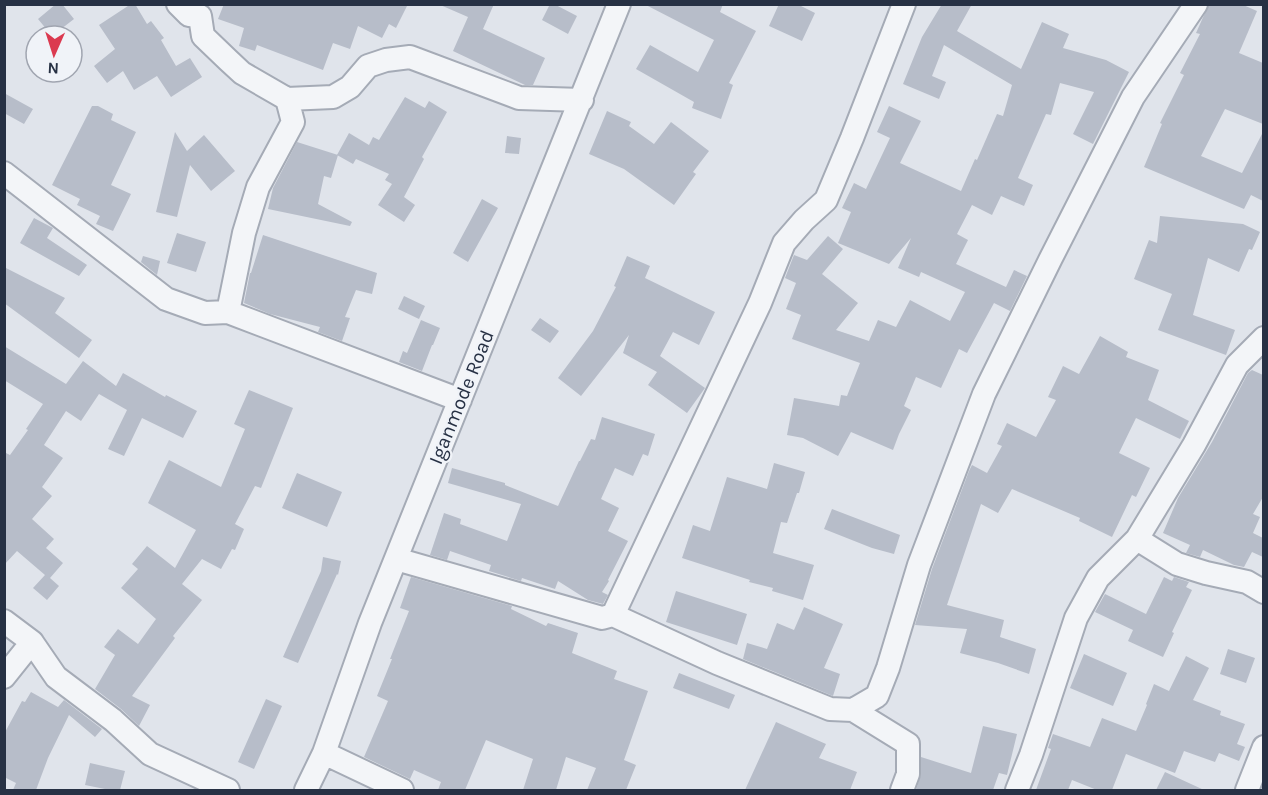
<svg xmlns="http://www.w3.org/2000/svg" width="1268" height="795" viewBox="0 0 1268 795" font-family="Karla,sans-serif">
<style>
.building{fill:#b7bdc9}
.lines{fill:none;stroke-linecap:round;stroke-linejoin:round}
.minor-casing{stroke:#a5abb6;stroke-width:26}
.minor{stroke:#f3f5f8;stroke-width:22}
.labels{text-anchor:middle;stroke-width:4.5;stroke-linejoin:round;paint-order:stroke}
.street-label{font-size:20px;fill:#273144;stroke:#f0f3f8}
</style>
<rect width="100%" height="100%" fill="#e0e4eb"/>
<path class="building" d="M56,4H62L74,19L52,36L38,19Z
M131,4H135L147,24L151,21L164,38L161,40L176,66L190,58L202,77L171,97L157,76L134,90L123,71L107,83L94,66L115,49L99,25Z
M224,4H408L396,28L389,24L382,38L358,26L350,49L333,43L323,70L257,45L255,51L239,46L244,28L218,19Z
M438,4H494L483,29L545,58L533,85H525L453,51L468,17Z
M550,4H554L577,16L568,34L542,20Z
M644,4H723L720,12L756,31L729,83L733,85L721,119L692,108L694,102L636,69L650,45L698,72L714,40Z
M779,4H797L815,13L802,41L769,26Z
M942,4H972L957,31L1021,69L1042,22L1069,34L1063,48L1106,60L1129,72L1093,144L1073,134L1094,92L1060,83L1051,115L1046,114L1018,178L1033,185L1024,206L1001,196L992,215L972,205L957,234L968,240L956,264L1006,287L1014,270L1027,276L1010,311L994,303L967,353L959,349L941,388L916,377L904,406L911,410L899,434L893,450L851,432L838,456L803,438L787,435L794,398L839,406L841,395L847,396L860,363L792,339L801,315L786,309L796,283L785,278L794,255L807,260L828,236L843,249L822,274L858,303L836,330L869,341L878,320L896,327L910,300L950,321L965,292L921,272L919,277L898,268L911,238L889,264L838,243L851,212L842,208L854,183L866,189L890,138L877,132L889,106L921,121L900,163L961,191L975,159L977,160L997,114L1003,116L1012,85L944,45L932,76L946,82L939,99L903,84L922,37Z
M1209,4H1241L1257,11L1239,53L1263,63V124L1225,109L1201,156L1242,173L1263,132V201L1251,195L1244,209L1144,167L1162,124L1160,123L1184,75L1180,73L1200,34L1196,33Z
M4,93L33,109L24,124L4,113Z
M405,97L425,108L429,101L447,112L422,157L424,159L404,197L415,205L404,222L378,205L392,184L385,180L389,174L356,159L353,164L337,155L349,133L369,145L373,137L379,140Z
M92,106H98L113,114L111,120L136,132L111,185L131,194L113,231L96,224L100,216L77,205L80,199L52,185Z
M607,111L631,122L629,126L654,144L671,122L709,151L693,172L696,174L674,205L624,169L589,154Z
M175,132L187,151L204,135L235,171L211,191L190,165L177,217L156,212Z
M507,136L521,138L519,154L505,153Z
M297,142L338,155L331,178L324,176L318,204L352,222L350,226L268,209L273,188Z
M482,199L498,208L468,262L453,253Z
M1160,216L1243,224L1260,232L1252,250L1249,249L1239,272L1208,258L1193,315L1235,330L1226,355L1158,330L1172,294L1134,279L1149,240L1157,243Z
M34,218L53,228L47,238L87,265L79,276L20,243Z
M177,233L206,242L196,272L167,263Z
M263,235L377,273L372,294L356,290L345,317L350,318L342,341L318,332L320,327L270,314L244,303L250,273H251Z
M143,256L160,261L157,275L141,262Z
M627,256L650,266L645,278L715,312L699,345L673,332L660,356L705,388L687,413L648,385L657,372L623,353L629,335L581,396L558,378L593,331L616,287L614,286Z
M4,267L65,298L55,313L92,340L79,358L4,303Z
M404,296L425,306L419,319L398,309Z
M540,318L559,331L550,343L531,330Z
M421,320L440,328L433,345H432L422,371L399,362L403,351L407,353Z
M1100,336L1128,352L1126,357L1159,370L1148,400L1189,421L1180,439L1136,418L1119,453L1150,468L1136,497L1132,495L1112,537L1079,521L1080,518L1012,489L998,513L981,504L947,605L1004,620L1000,637L1036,649L1029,674L998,663L960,653L967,629L915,625L932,569L969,471L972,465L987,473L1002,446L997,444L1007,423L1036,437L1056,400L1048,397L1063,366L1079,374Z
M4,346L66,384L83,361L116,386L123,373L165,397L166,395L197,411L183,438L142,418L124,456L108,449L127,410L99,394L81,421L66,411L44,445L63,458L42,487L52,496L32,519L54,539L46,548L63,563L50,578L59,586L47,600L33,588L45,575L17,551L4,565V452L10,455L28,430L26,429L43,404L4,380Z
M1252,370L1263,375V497L1253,514L1260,517L1253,533L1263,538V557L1252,552L1244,567L1234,565L1203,550L1200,557L1186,553L1190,545L1163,533L1178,498L1212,442L1248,373Z
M249,390L293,408L261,488L255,486L235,524L244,529L235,550L232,549L221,569L202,559L182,584L202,600L173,636L175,638L132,696L150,705L139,726L121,709L95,689L115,655L104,647L118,629L138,644L156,619L121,588L138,569L132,564L147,546L175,568L196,530L148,503L169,460L221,487L245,429L234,424Z
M602,417L655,434L648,456L643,454L633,476L615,468L601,499L619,508L608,531L628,541L608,580L609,581L602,592L608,595L603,604L588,600L558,581L555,589L522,578L521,581L489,571L491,565L450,551L447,560L430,555L444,513L461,519L460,524L507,541L521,504L448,483L452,468L505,483V485L558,506L579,461H580L591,439L595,440Z
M774,463L805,472L799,493H797L787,523L781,522L773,553L814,565L803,600L772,591L773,588L749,582L750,580L682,558L693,525L710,531L727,477L767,489Z
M297,473L342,492L327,527L282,508Z
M832,509L900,535L894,554L872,548L824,529Z
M323,557L341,561L338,575L337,574L298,663L283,657L321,571Z
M411,577L512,606L511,609L546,626L548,623L578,633L572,653L617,671L614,679L648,691L624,760L636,765L626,790H587L596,768L566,757L556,790H523L533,759L486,740L465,790H438L441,782L414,770L410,779L364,757L388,701L377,696L392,659H390L409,611L400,608Z
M1164,577L1172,581L1174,577L1189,582L1186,587L1192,590L1172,632L1174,633L1163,657L1128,641L1133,630L1095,612L1105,594L1146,614Z
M676,591L747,614L737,645L666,622Z
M804,607L843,624L824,668L840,674L833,696L743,659L747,643L767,649L777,623L794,630Z
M1228,649L1255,658L1246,683L1220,674Z
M1084,654L1127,673L1113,706L1070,688Z
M1186,656L1209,668L1193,700L1221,711L1220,715L1245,724L1237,744L1245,747L1239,761L1219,753L1215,762L1184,751L1175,773L1126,754L1112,790H1097L1072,780L1068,790H1036L1051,749L1048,748L1053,734L1090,747L1102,718L1136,731L1147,705L1146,704L1154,684L1169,691Z
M679,673L735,695L729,709L673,688Z
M31,692L58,707L64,700L102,729L95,737L69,715L48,758L36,790H13L16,783L4,777V734L22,701L25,702Z
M266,699L282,706L254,769L238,762Z
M776,722L826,744L819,758L857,772L850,790H745Z
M983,726L1017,734L1007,775L999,773L993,790H916L921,774V757L971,773Z
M90,763L125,771L120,790H110L85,785Z
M1165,772L1204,790H1156Z"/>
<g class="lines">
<defs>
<path id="minor" d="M178,4L189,15L200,16L203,36L228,60L242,73L287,99L333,97L350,87L368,66L386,60L410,57L519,98L582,100
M4,173L166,299L205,313L228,312L460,400
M228,312L244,233L258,187L293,122L287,99
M1137,539L1177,564L1206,573L1247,582L1264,592
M396,559L602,618L613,615L717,663L830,709L853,710L877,696L888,668L919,565L984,394L1051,258L1133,97L1196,4
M613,615L760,303L784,243L804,220L826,200L852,138L904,4
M4,621L32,642L56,677L113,720L150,754L228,790
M4,677L32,642
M853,710L908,744V774L902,790
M324,753L402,790
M306,790L324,753L370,623L619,4
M1017,790L1031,755L1076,618L1098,578L1137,539L1194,445L1237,365L1264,338
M1247,790L1264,747"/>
</defs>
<use href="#minor" class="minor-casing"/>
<use href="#minor" class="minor"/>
</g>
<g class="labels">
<g class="street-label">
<text transform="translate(461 397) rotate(-68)" y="7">Iganmode Road</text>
</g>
</g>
<rect width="1268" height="795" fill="none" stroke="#273144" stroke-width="12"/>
<g transform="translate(54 54) rotate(183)"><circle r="28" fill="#f0f3f8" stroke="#a0a5b0" stroke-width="1.5"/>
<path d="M0-4.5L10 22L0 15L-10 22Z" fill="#db3a50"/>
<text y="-9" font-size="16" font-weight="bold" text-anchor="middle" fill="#273144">N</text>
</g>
</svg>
